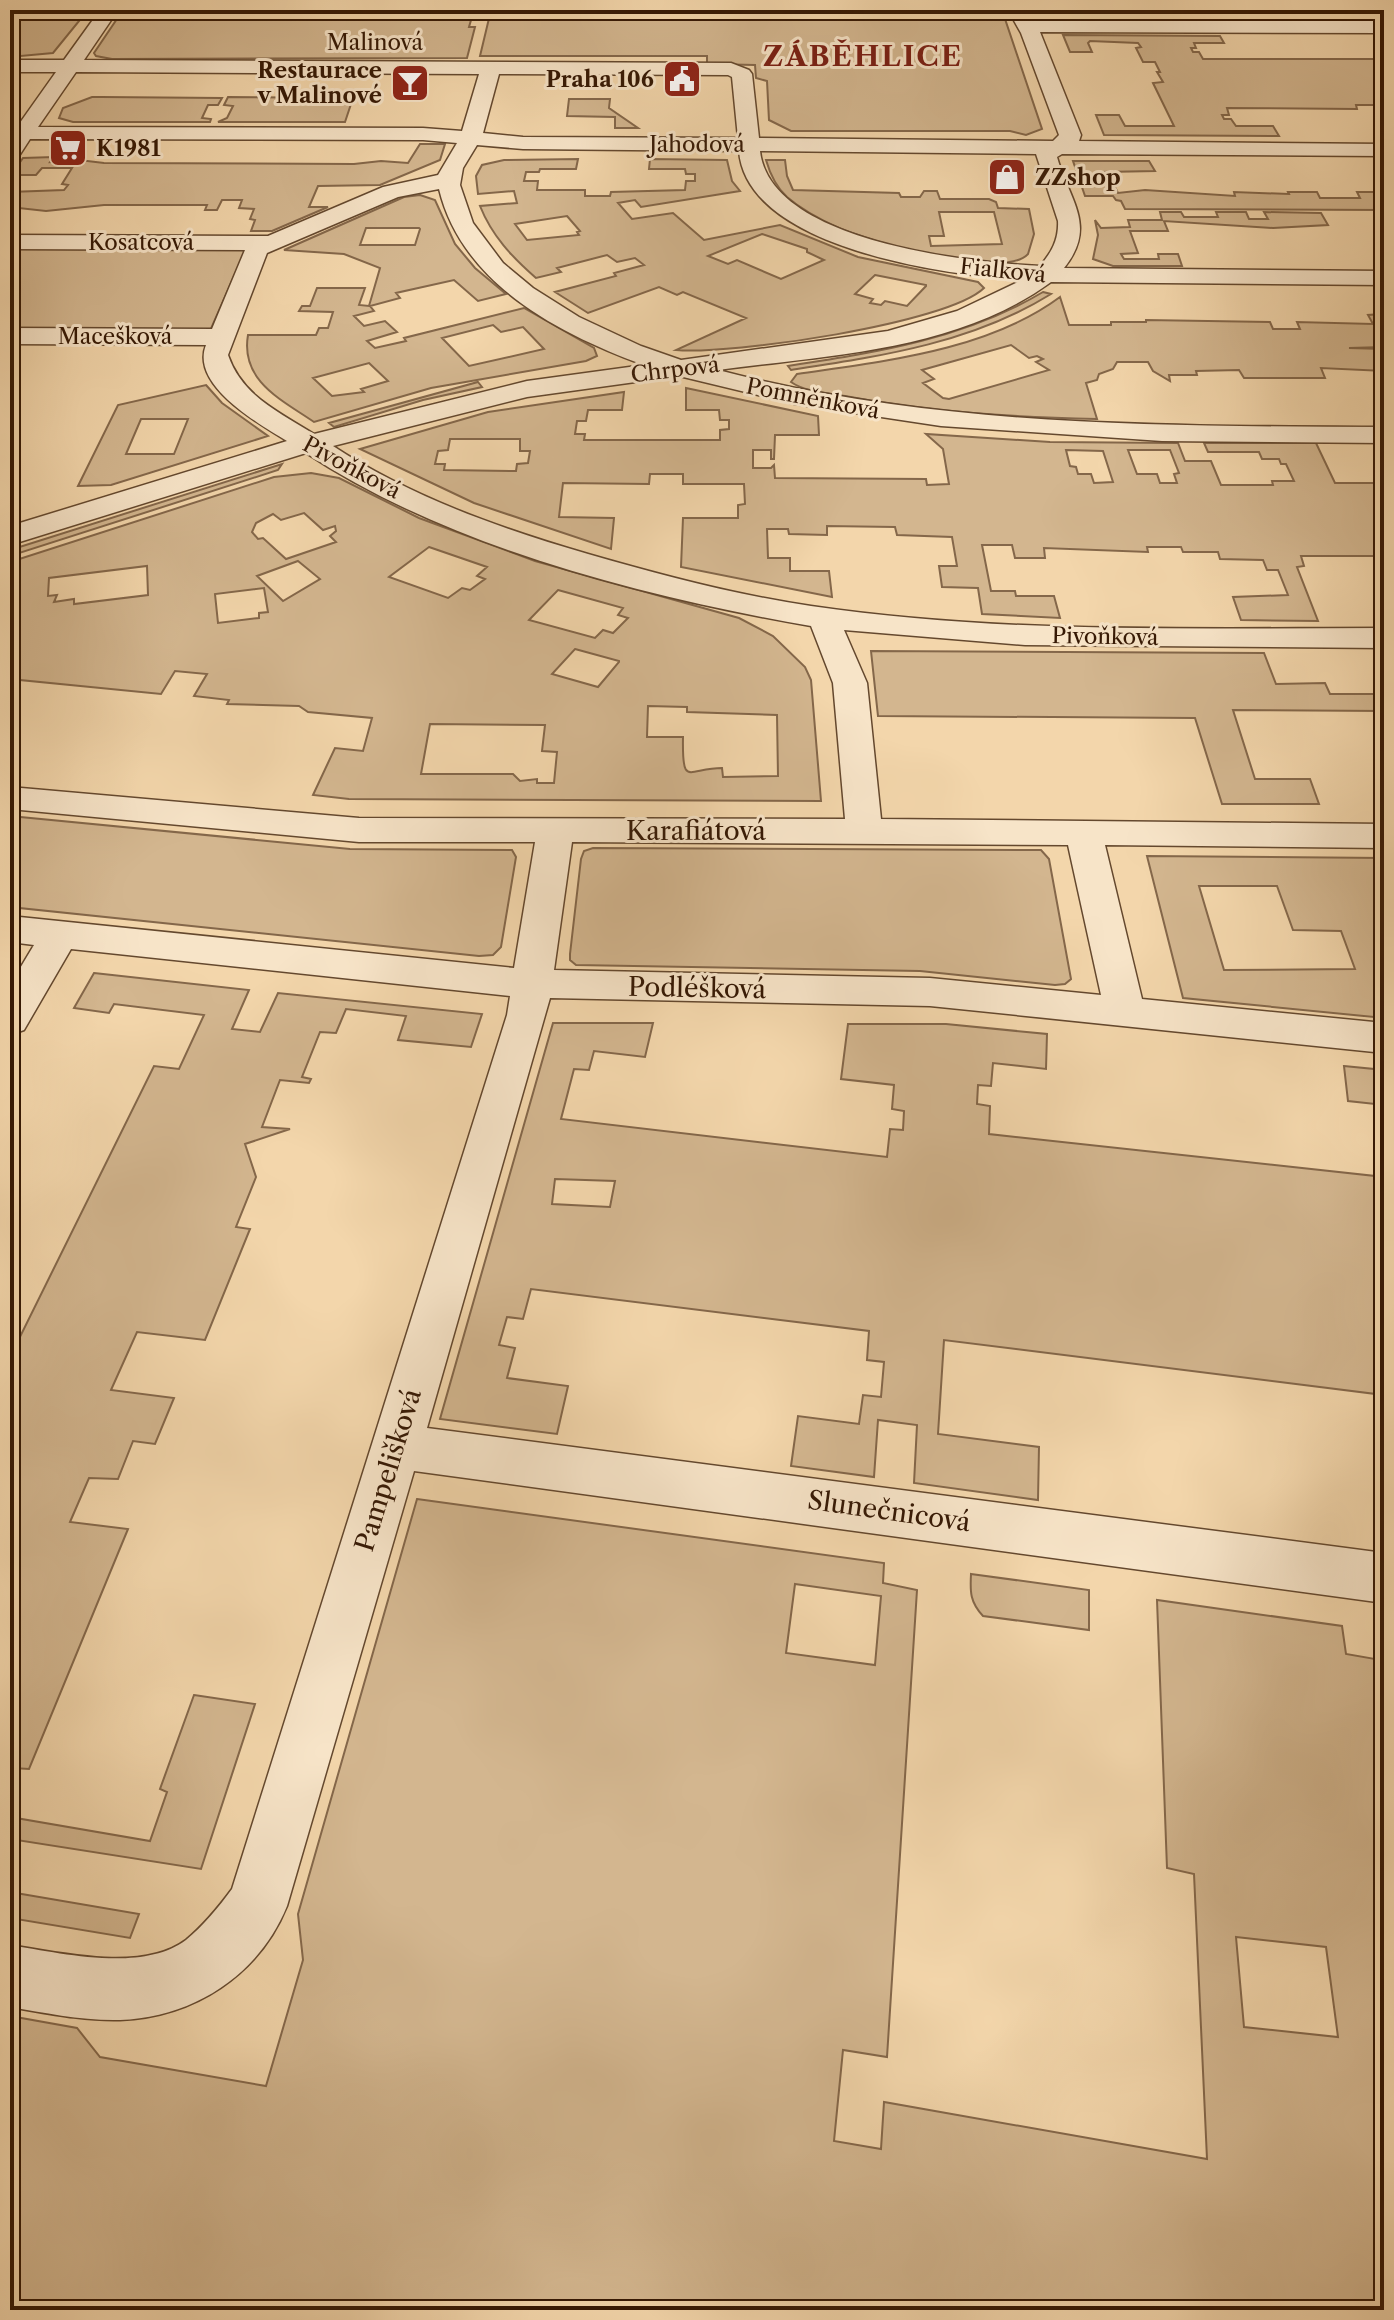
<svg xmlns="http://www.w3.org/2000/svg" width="1394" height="2320" viewBox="0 0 1394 2320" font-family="'Libre Caslon Text',serif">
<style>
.green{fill:#d3b68f;stroke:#84674a;stroke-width:2;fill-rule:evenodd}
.water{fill:#b29572;stroke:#806346;stroke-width:2}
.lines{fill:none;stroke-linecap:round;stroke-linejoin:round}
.minor-casing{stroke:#64482e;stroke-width:3}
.minor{fill:#f7e4c8;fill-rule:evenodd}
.labels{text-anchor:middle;stroke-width:6;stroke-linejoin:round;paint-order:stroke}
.far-street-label{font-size:22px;fill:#351804;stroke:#f7e4c8}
.far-poi-label{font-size:22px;font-weight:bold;fill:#351804;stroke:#f7e4c8;text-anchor:end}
.street-label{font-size:26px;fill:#351804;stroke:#f7e4c8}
.far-district-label{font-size:28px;font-weight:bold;letter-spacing:2px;fill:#7a1f14;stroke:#f7e4c8}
</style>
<rect width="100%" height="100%" fill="#f3d6ab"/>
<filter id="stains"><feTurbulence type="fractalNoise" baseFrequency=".0025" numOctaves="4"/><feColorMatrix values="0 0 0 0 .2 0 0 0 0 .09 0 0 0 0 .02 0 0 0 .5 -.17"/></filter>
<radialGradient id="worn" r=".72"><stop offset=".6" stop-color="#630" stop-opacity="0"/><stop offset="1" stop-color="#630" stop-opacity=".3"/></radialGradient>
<path class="green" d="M10,10H88L53,53L10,57Z
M123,10H474L469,27H475L467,58L112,59L96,56L94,53Z
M491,10H1002L1042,129L1026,135L1010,131H791L769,120L767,81L756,78L755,65L707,64V56H480ZM580,16L944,17L945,20H580Z
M1052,10H1085L1087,14H1118L1117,10H1204L1208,16H1055Z
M1063,35L1220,36L1224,43H1194L1196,48H1191L1193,52H1199L1203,59H1383L1384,105H1356L1357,109L1227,108L1229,115H1222L1224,119H1231L1236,126H1273L1279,136L1104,135L1096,115H1119L1125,126H1174L1153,83L1163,82L1157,72H1160L1155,62H1143L1136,48L1141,47L1138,43L1090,41L1088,43L1092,52H1070Z
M92,97H101L222,98L218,105H208L202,118L211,119L210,122H73L59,118L63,108Z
M228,97L353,98L345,122H218L227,118L233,106L224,105Z
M569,99H610L609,108L638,128H615V117L567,116Z
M420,144H445L440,160L380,185L318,186L309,207H328L272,231H251L255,220L250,219L254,209L239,208L242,200H222L217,210H205L207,205H104L46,211L19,208L10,219V192L64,190L68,185L62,184L72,168H42L36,175H11L23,158L53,157L50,162L79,160L104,163L354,164L381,161L408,163Z
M578,159L576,169H540L539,172H526L524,181H538L537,190H585V196H610L611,192L685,190L686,181H695V174H686L685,169H649L650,159L727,160L732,181L740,191L641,207L635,200L618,203L632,219L673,213L704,240L780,225L858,257L978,282L984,288C947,324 730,355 676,350L746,318L683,292L677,295L659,287L588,313L555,292L616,276L614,273L644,265L635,258L617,262L607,255L557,268L561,272L536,278C512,257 492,236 480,206L517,203L514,191L478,194L476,176L482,165L504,160ZM567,216L580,231L577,232L579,235L527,240L515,224ZM762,234L807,249V252L824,260L781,279L737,260L728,264L708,256ZM875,275L926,285V286L907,306L885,301L881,305L870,303L873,299L855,294Z
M766,160H785L787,176L793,190L899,193L901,197H920L924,191H937L940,199H989L996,202L998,208L1029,209L1034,234L1028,254C1004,280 871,242 839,228C821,220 802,210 787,197C776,187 770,174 766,160ZM939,212H994L1002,244L931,246L929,236H944Z
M1073,161H1149L1155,171L1104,172L1108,183H1113L1118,193L1145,190L1235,196L1234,192L1289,194L1288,192H1317L1320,198H1360L1357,192H1384V210L1125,209L1121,201L1116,200L1113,196H1085Z
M420,195L435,200L455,244L475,268L506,294L478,301L454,280L396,293L400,298L370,306L374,311L354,316L364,326L385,321L397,332L367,341L375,348L406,341L404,338L524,308L594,348L597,356L586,361L431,388L314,422C282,400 240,381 248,335H316L319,328H328L333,312L299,311L302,306H310L317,288H365L359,305L369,306L380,268L344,254L284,250L404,197ZM366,228H419L420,229L415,245H360ZM493,325L501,332L523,327L544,349L469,366L442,338ZM369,363L388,381L361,389L364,392L332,396L313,378Z
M1160,212H1181L1184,217H1218L1216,212H1246L1249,219H1268L1264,212L1321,213L1328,225L1273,228L1164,221L1168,231H1130L1138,253L1121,254L1124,259H1159L1158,254H1178L1182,266H1113L1093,259L1098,235L1095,220L1101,228L1130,227L1128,220H1162Z
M10,247L246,249L210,331L10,330Z
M1043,292L1051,294C972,343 882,356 791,370L788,366C878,352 964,339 1043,292Z
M1060,297L1069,325H1111V322H1146V320L1270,322L1273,329H1300L1297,322L1373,324L1368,315L1382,314L1384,347L1349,348L1384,349V371L1321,368L1325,378H1244L1239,370L1196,371L1197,375H1169L1170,381L1153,371L1148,362H1117L1113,369L1099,374L1097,380L1086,383L1097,419C1012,417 928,412 845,396C828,393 805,392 791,382L797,374C884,361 987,351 1060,297ZM1011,345L1029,358L1037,356L1043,359L1036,362L1049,370L949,399L943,398L923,383L934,379L922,370Z
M478,382L482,387L423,400L334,427L329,423Z
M206,385L222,403L268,436L111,485L78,486L118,405ZM141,419H188L174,454H126Z
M686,388L818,416L819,435H775L774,459H771V450H753V468H771L774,465L775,478L926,479L927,485L949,484L943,449L926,434L1050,442L1178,443L1185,461H1211L1221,485H1273L1272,481H1294L1286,464H1281L1279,459H1262L1259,452H1208L1204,443H1316L1335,483H1384V556H1301L1304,566L1297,567L1318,621L1241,620L1233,597L1288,595L1278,570H1267L1263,560L1220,559L1218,552H1183L1181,547H1147L1148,552L1044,548L1045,558H1015L1012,545H982L991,591H1015L1016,596H1054L1060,618L982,614L978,588L942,587L939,566H957L952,537L897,535L895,527L827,526V535L789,534L788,529H767L768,558H790V571H829L832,597L681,567L683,518H738V505L745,504L744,484H683V474H650L649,484L563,483L559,517L614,518L611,549L474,503L360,449L488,412L624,392L622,410H588L586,421H577L575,434H585L584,440H720V430L729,429V420H720L719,410H686ZM450,439H520V451H530L528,463L517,464L516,471L444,470L445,464H435L438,451L448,450ZM1066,450L1103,451L1113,482L1094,483L1091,474H1078L1076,467L1070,466ZM1128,450H1170L1179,473L1174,474L1177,483H1160L1157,474H1137Z
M282,464L278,470L10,556V550Z
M311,473L339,478L419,518L535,561L739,618L773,636L805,667L811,680L821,801L349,799L313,795L335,748L363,751L372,718L308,712L299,706L227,704L229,700L194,696L207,674L175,671L161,694L10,679V562L274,477ZM304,513L323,530L335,526L336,531L330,536L336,542L286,559L263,538L258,539L252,532L256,523L273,514L281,520ZM429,547L487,567L477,576L485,579L470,590L462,588L448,598L389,577ZM298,561L320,579L283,601L257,576ZM147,566L148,595L74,604V599L54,602L57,595L48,596L49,578ZM264,588L268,612L259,613V618L218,623L215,594ZM558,590L623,608L618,615L628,618L613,633L603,630L595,638L529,620ZM575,649L619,661V662L598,687L552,674ZM648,706L687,707V712L777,715L778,776L723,777L722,768C688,768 682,789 683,737H647ZM430,724L545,725L542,751L557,752L554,783H537V779L520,781L513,774H421Z
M871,651L1264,653L1276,684L1325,683L1330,694H1384V711L1233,710L1255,779H1310L1319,804H1222L1195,718L878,716Z
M10,816L350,849L512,850L516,857L501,947L493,955L479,956L10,907Z
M593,848L1041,850L1049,859L1071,979L1065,984L1055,985L920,971L576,965L570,960V954L581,859L584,851Z
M1147,856L1384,858V1018L1183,998ZM1199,886H1277L1293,930L1341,931L1355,969L1224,970Z
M94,973L249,990L232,1029L260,1032L278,993L482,1014L471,1047L398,1040L406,1016L346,1009L336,1033L320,1032L302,1077L311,1079L309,1083L280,1080L262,1127L290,1129L245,1144L256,1177L236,1227L250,1229L205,1340L137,1332L111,1390L174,1398L155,1444L133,1441L118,1479L89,1478L70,1522L128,1529L29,1769L13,1768L10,1775V1357L154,1066L179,1069L204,1015L114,1004L109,1013L74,1008Z
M553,1023H653L645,1057L594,1051L589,1070L574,1069L561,1119L887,1157L890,1129L903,1130L904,1111L892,1109L894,1085L841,1079L848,1024H946L1047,1034L1046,1069L993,1063L991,1086L978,1085L977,1104L990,1106L989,1134L1384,1177V1395L944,1340L938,1434L1039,1447L1038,1500L914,1483L917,1425L878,1420L874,1477L791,1466L798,1416L859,1424L863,1395L881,1397L884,1362L867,1360L869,1331L531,1289L523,1319L507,1317L499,1345L515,1348L507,1378L568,1386L557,1434L440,1419ZM555,1179L615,1181L610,1207L552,1204Z
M1344,1066L1384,1070V1105L1348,1101Z
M417,1499L884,1563L883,1583L917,1590L887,2057L843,2050L834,2141L881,2149L884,2102L1207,2159L1194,1874L1167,1868L1157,1600L1342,1626L1346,1654L1381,1660L1384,1679V2310H10V2016L77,2028L100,2057L266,2086L303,1960L298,1914ZM795,1584L881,1596L875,1665L786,1653ZM1236,1937L1326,1947L1338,2037L1244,2027Z
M971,1574L1089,1590V1630L983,1616C970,1602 970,1592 971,1574Z
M194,1695L255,1704L201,1869L10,1839V1817L150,1841L167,1792L160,1789Z
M10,1892L139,1914L130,1938L10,1918Z"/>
<path class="water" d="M580,16L944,17L946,20H580Z"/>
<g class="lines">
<defs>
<path id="minor" d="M100,10H118L84,60L731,63L749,70L752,74L759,138L1053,141L1059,135L1021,33L1008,10H1026L1033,20L1384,21V33L1040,32L1081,135L1079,141L1384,144V156L1062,154L1057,157C1069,200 1098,226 1064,268L1384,271V285L1051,282C957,351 829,355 718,370C934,427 1162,426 1384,427V443L1162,441L941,426L795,404L679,376L527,397L333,446C411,497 499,528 588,554C661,575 736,595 811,606C1001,634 1193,628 1384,628V648L1025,645L844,630L867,683L881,819L1384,824V848L1105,845L1142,999L1384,1023V1053L930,1006L550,998L427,1428L1384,1553V1603L414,1471L287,1906C259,1975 194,2017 120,2020C83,2021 46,2013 10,2007V1945C60,1953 142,1973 186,1940C204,1925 218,1908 232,1889L507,1015L510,996L71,949L24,1030L10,1035V985L34,945L10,942V916L514,968L535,842H359L10,809V787L359,818L845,819L833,683L811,626C644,597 448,547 306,453L10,545V526L287,441C259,424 190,385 206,345L10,344V328L212,329L245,250L10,249V235L268,236L383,187L438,175L457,143L423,140L30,139L19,156L10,157V127H17L56,72H10V60H64ZM76,72L479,74L462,131L423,128L38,127ZM499,74L728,75L732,77L738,138L523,137L483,133ZM477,145L523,149L739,151C747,248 945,275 1022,280L957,311L888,331L681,360L641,346L579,317L533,288L503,263L473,223L460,185L463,168ZM760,151L1036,154L1058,221C1059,240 1051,253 1040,266C968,262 770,242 760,151ZM439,189C462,284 559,334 644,365L527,381L314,434C279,412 242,396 228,355L267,253L398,197ZM572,842L1068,845L1101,995L930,978L554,970Z"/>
</defs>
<use href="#minor" class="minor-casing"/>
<use href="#minor" class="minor"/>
</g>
<defs>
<symbol id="civic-square" viewBox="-11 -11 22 22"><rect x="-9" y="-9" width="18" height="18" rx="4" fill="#8f2418" stroke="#f7e4c8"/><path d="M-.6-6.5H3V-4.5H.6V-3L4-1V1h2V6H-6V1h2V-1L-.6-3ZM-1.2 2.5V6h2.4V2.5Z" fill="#fff"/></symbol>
<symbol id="bar-square" viewBox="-11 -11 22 22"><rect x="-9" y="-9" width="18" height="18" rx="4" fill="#8f2418" stroke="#f7e4c8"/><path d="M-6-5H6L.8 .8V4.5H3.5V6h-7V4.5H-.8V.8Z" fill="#fff"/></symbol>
<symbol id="supermarket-square" viewBox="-11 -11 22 22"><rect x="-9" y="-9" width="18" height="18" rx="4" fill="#8f2418" stroke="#f7e4c8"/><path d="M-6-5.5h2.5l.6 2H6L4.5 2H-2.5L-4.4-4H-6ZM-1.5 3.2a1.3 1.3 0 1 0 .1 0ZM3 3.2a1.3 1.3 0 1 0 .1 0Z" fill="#fff"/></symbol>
<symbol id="shop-square" viewBox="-11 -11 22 22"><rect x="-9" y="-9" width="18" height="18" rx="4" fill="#8f2418" stroke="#f7e4c8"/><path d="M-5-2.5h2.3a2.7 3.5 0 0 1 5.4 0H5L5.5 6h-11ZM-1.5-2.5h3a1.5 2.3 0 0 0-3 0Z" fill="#fff"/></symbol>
</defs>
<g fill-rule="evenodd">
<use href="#civic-square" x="660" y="57" width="44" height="44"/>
<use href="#bar-square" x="388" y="61" width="44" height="44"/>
<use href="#supermarket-square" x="46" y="126" width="44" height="44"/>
<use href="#shop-square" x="985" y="155" width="44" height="44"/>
</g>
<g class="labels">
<g class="far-street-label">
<text x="375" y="50">Malinová</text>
<text x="697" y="152">Jahodová</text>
<text x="141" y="250">Kosatcová</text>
<text transform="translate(1003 270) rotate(6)" y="8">Fialková</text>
<text x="115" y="344">Macešková</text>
<text transform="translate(675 369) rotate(-7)" y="8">Chrpová</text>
<text transform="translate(813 398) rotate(11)" y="8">Pomněnková</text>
<text transform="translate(352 467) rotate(28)" y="8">Pivoňková</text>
<text transform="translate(1105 636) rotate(1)" y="8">Pivoňková</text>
</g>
<g class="far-poi-label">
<text x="382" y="78">Restaurace<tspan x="382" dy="25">v Malinové</tspan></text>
<text x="654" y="87">Praha 106</text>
<text x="96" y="156" text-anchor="start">K1981</text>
<text x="1035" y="185" text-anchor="start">ZZshop</text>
</g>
<g class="street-label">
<text x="696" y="840">Karafiátová</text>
<text transform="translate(697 988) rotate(1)" y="9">Podléšková</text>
<text transform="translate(388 1470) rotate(-73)" y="9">Pampelišková</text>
<text transform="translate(889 1511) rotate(8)" y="9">Slunečnicová</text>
</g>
<g class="far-district-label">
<text x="863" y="66">ZÁBĚHLICE</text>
</g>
</g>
<rect width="1394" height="2320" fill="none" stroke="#f3d6ab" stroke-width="40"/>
<rect x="12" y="12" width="1370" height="2296" fill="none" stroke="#351804" stroke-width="4"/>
<rect x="20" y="20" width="1354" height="2280" fill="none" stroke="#351804" stroke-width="2"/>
<rect width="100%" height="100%" filter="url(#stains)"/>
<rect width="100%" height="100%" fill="url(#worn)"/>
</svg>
